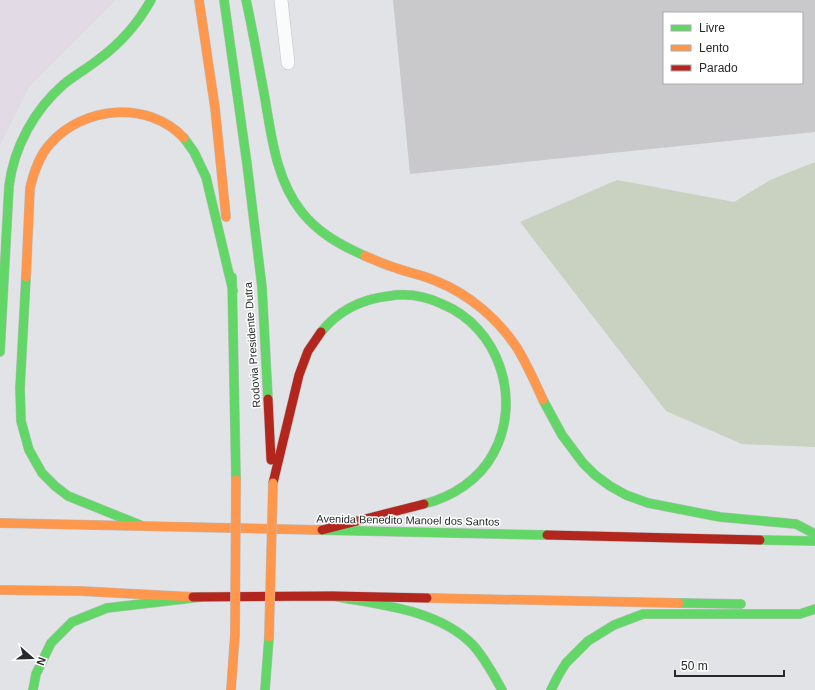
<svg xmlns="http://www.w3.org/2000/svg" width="815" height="690" viewBox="0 0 815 690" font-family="Helvetica,sans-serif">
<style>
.industrial{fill:#e2dae5}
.green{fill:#c9d1c0}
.building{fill:#c9c9cb;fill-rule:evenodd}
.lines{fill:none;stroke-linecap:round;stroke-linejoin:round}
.street-casing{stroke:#c0c1c3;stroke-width:14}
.fast-casing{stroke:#bdbec0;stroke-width:10}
.slow-casing{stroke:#bdbec0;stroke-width:10}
.jam-casing{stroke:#bdbec0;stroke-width:10}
.street{stroke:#fafbfb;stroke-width:13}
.fast{stroke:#63d668;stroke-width:9}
.slow{stroke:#ff974d;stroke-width:9}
.jam{stroke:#b3261e;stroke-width:9}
.slow-bridge-casing{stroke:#bdbec0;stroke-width:10;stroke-linecap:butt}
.slow-bridge{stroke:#ff974d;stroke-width:9}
.labels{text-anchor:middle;stroke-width:3;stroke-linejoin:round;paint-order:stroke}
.street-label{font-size:11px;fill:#28292b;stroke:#fff}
</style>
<rect width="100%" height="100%" fill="#e1e3e6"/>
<path class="industrial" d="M0,0H116L29,87L0,146Z"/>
<path class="green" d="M815,162V447L742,444L666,411L520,222L617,180L734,202L770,180Z"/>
<path class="building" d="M393,0H815V132L410,174ZM664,13H802V83H664Z"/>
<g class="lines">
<defs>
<path id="street" d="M281,0L288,63"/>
<path id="fast" d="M224,0L247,164L262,287L268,399
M246,0C253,31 258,62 264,93C271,132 275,178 301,211C317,232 340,245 365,256
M184,138L194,152L206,177L233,291
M26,277L20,388L21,421L29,450L42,473L55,486L68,496L140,525
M232,277L236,480
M321,332C338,311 362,299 389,296C407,293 425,296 442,304C499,327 523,400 493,454C479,480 452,497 424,504
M0,352L9,186C14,147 34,110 64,84C75,75 88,68 99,59C121,43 138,23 151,0
M543,400L562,435L583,463L595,475L610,486L626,495L648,503L720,517L796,524L815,534
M319,530L547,535
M760,540L815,541
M333,596C380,605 437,609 472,644C485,658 493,674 502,690
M679,603L741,604
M33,690L36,674L51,643L72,622L107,608L201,597
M265,690L269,637
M551,690L558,676L566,663L588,641L614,625L643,614H800L815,609"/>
<path id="slow" d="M199,0L215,108L226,217
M365,256C375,260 385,265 396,268C409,273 423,275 436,281C469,294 498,319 517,348C527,364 535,382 543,400
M26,277L30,188C34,172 39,156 50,144C83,106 148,100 184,138
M0,523L319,530
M0,590L80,591L193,597
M427,598L679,603
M231,690L235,634"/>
<path id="jam" d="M268,399L271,460
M273,483L299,375L308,351L321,332
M322,530L424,504
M547,535L760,540
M193,597L333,596L427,598"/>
</defs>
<use href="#street" class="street-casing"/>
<use href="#fast" class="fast-casing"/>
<use href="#slow" class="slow-casing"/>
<use href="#jam" class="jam-casing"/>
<use href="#street" class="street"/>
<use href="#fast" class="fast"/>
<use href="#slow" class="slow"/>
<use href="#jam" class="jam"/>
<defs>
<path id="slow-bridge" d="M235,634L236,480
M269,637L273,483"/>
</defs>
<use href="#slow-bridge" class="slow-bridge-casing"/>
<use href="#slow-bridge" class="slow-bridge"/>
</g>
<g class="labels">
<g class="street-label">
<text transform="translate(252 345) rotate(-94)" y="4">Rodovia Presidente Dutra</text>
<text transform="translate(408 520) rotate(1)" y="4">Avenida Benedito Manoel dos Santos</text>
</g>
</g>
<rect x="663" y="12" width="140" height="72" fill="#ffffff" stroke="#a9a9aa"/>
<rect x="671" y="25" width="20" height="6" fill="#63d668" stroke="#a9a9aa"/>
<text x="699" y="32" font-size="12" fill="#28292b">Livre</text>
<rect x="671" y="45" width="20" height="6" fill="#ff974d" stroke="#a9a9aa"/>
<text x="699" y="52" font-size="12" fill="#28292b">Lento</text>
<rect x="671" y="65" width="20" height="6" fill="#b3261e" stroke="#a9a9aa"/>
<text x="699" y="72" font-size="12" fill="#28292b">Parado</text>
<g transform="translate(32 658) rotate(110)" stroke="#ffffff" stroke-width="3" paint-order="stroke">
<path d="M0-3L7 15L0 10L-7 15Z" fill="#28292b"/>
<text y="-6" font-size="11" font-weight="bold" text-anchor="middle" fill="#28292b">N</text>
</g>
<path d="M675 670v6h109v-6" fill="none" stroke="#28292b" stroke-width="2"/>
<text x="681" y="670" font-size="12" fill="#28292b" stroke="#ffffff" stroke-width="3" paint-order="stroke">50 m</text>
</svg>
